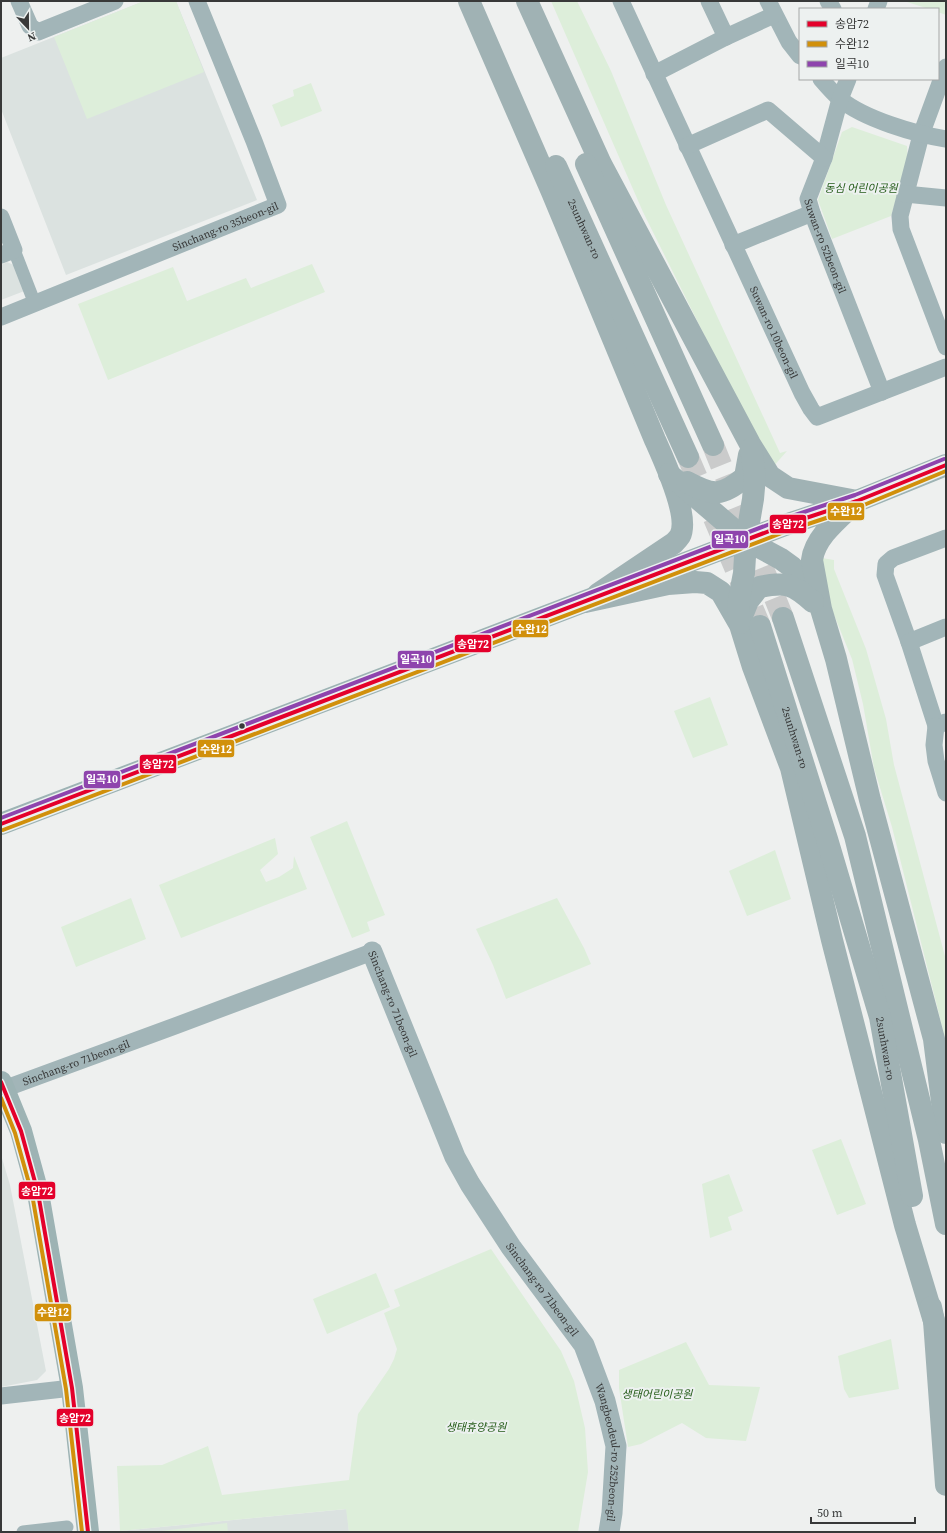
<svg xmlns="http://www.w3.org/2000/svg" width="947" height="1533" viewBox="0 0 947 1533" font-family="'Source Serif 4','Noto Sans KR',serif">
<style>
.built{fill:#dbe2e0}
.green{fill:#ddeeda}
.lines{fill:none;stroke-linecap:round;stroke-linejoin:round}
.trunk-tunnel{stroke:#cacbcb;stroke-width:22;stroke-dasharray:22 11;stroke-linecap:butt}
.pedestrian{stroke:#a2b5b8;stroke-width:13}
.minor{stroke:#a2b5b8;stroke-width:17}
.tertiary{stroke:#a2b5b8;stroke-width:21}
.secondary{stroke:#9db3b4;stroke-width:22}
.trunk{stroke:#a0b2b4;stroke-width:22}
.bus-1-casing{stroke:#edf1f0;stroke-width:7}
.bus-2-casing{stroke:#edf1f0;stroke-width:7}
.bus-3-casing{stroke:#edf1f0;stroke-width:7}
.bus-1{stroke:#e4002b;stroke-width:4}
.bus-2{stroke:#d1900b;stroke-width:4}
.bus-3{stroke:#8e44ad;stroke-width:4}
.bus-dot{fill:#383939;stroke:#edf1f0;stroke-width:1.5}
.labels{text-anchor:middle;stroke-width:4;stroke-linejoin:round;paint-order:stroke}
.park-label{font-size:11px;font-style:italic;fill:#235b17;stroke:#edf1f0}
.street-label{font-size:11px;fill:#383939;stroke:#edf1f0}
.line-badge{stroke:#edf1f0;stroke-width:1.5}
.badge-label{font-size:11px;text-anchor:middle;font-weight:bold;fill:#fff}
</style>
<rect width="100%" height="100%" fill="#eef0ef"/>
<path class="built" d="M144,1H176L257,200L66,275L1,109V58Z
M7,262L18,267L27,290L1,300V265Z
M1,1155L10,1185L46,1371L37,1380L1,1387Z
M347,1509L349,1532L120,1531Z"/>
<path class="green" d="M144,1H176L204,72L87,119L54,37Z
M551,1H577L611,71L666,205L780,453L787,451L772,468L767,461L643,212Z
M904,1H946V15L938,12V9H929Z
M311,83L322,111L281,127L272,105L294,96L293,90Z
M852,127L907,146L908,162L891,216L832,239L818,200L842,132Z
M312,264L325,292L108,380L78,304L173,267L187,301L246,278L251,288Z
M822,558L834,560V569L866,649L886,719L894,765L946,960V1042L892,827L874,768L863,704L852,659L821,583Z
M710,697L728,745L693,758L674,711Z
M347,821L385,915L367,922L370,931L352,938L310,837Z
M275,838L278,854L260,870L266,882L279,877L293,868L294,856L307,889L181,938L159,885Z
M775,850L791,899L747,916L729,871Z
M131,898L146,939L76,967L61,927Z
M557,898L584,948L591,964L506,999L493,965L476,929Z
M841,1139L866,1204L837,1215L812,1150Z
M729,1174L743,1211L728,1217L732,1230L710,1238L702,1184Z
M491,1249L561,1351L574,1381L585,1428L588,1472L578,1532H349L346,1509L120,1531L117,1466L162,1465L208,1446L222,1495L349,1480L358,1414L389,1369L394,1359L397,1349L384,1313L400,1306L394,1290Z
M376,1273L390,1307L327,1334L313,1299Z
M891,1339L899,1389L849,1398L844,1389L838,1356Z
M686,1342L709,1385L760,1387L746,1441L706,1438L682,1423L641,1444L628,1447L619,1388V1370Z
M227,1523L228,1532H153Z"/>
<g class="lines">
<path class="trunk-tunnel" d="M713,445L783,618
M688,457L760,626"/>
<path class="pedestrian" d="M14,250L35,304
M23,1532L67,1527"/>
<g class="minor">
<path d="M19,1L30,26L38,32L115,1"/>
<path id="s1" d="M621,1L802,393L811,409L817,417L946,367"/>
<path d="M709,1L726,37"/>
<path d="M768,1L789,42L800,56"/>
<path d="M828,1L833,9"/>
<path d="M876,9L879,1"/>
<path d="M946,67L921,135L900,216L901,229L946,347"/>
<path d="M654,74L726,37L774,15"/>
<path d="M821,79C827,86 833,93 840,99C864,119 915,134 946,139"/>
<path id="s2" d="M848,79L840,99L824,158L808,199L812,213L882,392"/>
<path d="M687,146L768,110L824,158"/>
<path d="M905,194L946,198"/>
<path d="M1,217L14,250L1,255"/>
<path d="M733,245L812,213"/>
<path id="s3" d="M1,317L278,205L254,141L197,1"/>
<path d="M946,538L893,558L886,564L885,575L909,642L936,726L946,722"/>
<path d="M909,642L946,627"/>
<path d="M936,726L934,745L936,761L946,793"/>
<path id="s4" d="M1,1090L175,1026L372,952"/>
<path d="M1,1396L72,1388"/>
</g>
<path class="tertiary" id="s5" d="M372,952L455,1157L470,1184L511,1247L584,1345L605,1401L616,1446L612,1513L609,1532"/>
<path class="secondary" d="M1,824L785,525L857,501L946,465
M1,1082L21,1131L38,1193L72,1388L88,1532"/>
<g class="trunk">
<path d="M469,1L552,192L655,440C664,460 690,517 680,536C678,539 676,541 674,543L598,594"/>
<path d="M527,1L601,164L750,444L770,476L788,488L857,501"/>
<path d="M586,164L713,445"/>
<path id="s6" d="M556,166L688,457"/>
<path d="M669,474L746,540L781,559L792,567L801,575L814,598"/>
<path d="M687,482C713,496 721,497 745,477L749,455"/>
<path d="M857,501C841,517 815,536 812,560L821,609L836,659L870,800L934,1039L946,1133"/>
<path d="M585,602L668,584L695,582L707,583L721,592L740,625L753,667L791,768L832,940L905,1225L934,1321"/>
<path d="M742,616L748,601L759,587C786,582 792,583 813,602"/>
<path d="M783,618L855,836L929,1140L946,1224"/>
<path d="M740,623L738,604L744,573L746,540L753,499L755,476L751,449"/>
<path id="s7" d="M760,626L827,839L880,1017L912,1196"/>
<path d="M931,1307L934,1321L946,1485"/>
</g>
<defs>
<path id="bus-1" d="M1,824L785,525L857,501L946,465
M1,1082L21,1131L38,1193L72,1388L88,1532"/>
<path id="bus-2" d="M3,830L787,531L859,507L946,471
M1,1098L15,1133L32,1194L66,1389L82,1532"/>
<path id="bus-3" d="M1,818L783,519L855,495L944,459"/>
</defs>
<use href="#bus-1" class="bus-1-casing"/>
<use href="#bus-2" class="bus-2-casing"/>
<use href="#bus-3" class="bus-3-casing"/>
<use href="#bus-1" class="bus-1"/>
<use href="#bus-2" class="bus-2"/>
<use href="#bus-3" class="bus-3"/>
</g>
<circle class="bus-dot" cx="242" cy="726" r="3.5"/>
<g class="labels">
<g class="park-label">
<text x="861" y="192">동심 어린이공원</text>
<text x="657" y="1398">생태어린이공원</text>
<text x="476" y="1431">생태휴양공원</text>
</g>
<g class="street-label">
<text dy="4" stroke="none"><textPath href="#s3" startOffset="242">Sinchang-ro 35beon-gil</textPath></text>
<text dy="4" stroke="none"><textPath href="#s6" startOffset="69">2sunhwan-ro</textPath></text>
<text dy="4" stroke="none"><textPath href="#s2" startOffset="177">Suwan-ro 52beon-gil</textPath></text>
<text dy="4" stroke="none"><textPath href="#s1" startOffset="365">Suwan-ro 10beon-gil</textPath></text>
<text dy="4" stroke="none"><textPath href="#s7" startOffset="117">2sunhwan-ro</textPath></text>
<text dy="4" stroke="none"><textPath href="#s5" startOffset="56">Sinchang-ro 71beon-gil</textPath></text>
<text dy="4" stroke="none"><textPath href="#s7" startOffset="441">2sunhwan-ro</textPath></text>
<text dy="4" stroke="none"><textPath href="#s4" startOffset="80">Sinchang-ro 71beon-gil</textPath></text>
<text dy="4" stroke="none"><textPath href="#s5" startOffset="380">Sinchang-ro 71beon-gil</textPath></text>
<text dy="4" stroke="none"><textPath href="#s5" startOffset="561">Wangbeodeul-ro 252beon-gil</textPath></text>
</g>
</g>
<g class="line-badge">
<rect x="827" y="502" width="38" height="19" rx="4" fill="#d1900b"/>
<rect x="769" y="514" width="38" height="20" rx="4" fill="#e4002b"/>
<rect x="711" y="530" width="38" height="19" rx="4" fill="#8e44ad"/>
<rect x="512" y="619" width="37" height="19" rx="4" fill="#d1900b"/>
<rect x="454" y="634" width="38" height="19" rx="4" fill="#e4002b"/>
<rect x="397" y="650" width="38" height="19" rx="4" fill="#8e44ad"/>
<rect x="197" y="739" width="38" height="19" rx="4" fill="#d1900b"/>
<rect x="139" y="754" width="38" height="20" rx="4" fill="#e4002b"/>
<rect x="83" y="770" width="38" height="19" rx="4" fill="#8e44ad"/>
<rect x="18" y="1181" width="38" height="19" rx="4" fill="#e4002b"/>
<rect x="34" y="1303" width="38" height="19" rx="4" fill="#d1900b"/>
<rect x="56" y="1408" width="38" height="19" rx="4" fill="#e4002b"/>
</g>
<g class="badge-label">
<text x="846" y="515">수완12</text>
<text x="788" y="528">송암72</text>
<text x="730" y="543">일곡10</text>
<text x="531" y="633">수완12</text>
<text x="473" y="648">송암72</text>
<text x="416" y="663">일곡10</text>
<text x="216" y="753">수완12</text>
<text x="158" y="768">송암72</text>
<text x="102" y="783">일곡10</text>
<text x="37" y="1195">송암72</text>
<text x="53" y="1316">수완12</text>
<text x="75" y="1422">송암72</text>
</g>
<rect width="947" height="1533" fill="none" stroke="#383939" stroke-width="4"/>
<rect x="799" y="8" width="140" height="72" fill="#edf1f0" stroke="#a5a7a7"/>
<rect x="807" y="21" width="20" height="6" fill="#e4002b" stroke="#a5a7a7"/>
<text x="835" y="28" font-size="12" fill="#383939">송암72</text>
<rect x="807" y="41" width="20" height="6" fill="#d1900b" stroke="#a5a7a7"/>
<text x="835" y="48" font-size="12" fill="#383939">수완12</text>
<rect x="807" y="61" width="20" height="6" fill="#8e44ad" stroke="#a5a7a7"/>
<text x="835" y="68" font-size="12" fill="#383939">일곡10</text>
<g transform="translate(28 28) rotate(158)" stroke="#edf1f0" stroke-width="3" paint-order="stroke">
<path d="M0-3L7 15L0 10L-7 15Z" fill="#383939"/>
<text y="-6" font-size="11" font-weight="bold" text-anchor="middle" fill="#383939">N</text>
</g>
<path d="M811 1517v6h104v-6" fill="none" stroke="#383939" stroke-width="2"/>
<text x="817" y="1517" font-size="12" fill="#383939" stroke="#edf1f0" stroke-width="3" paint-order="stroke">50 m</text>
</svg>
